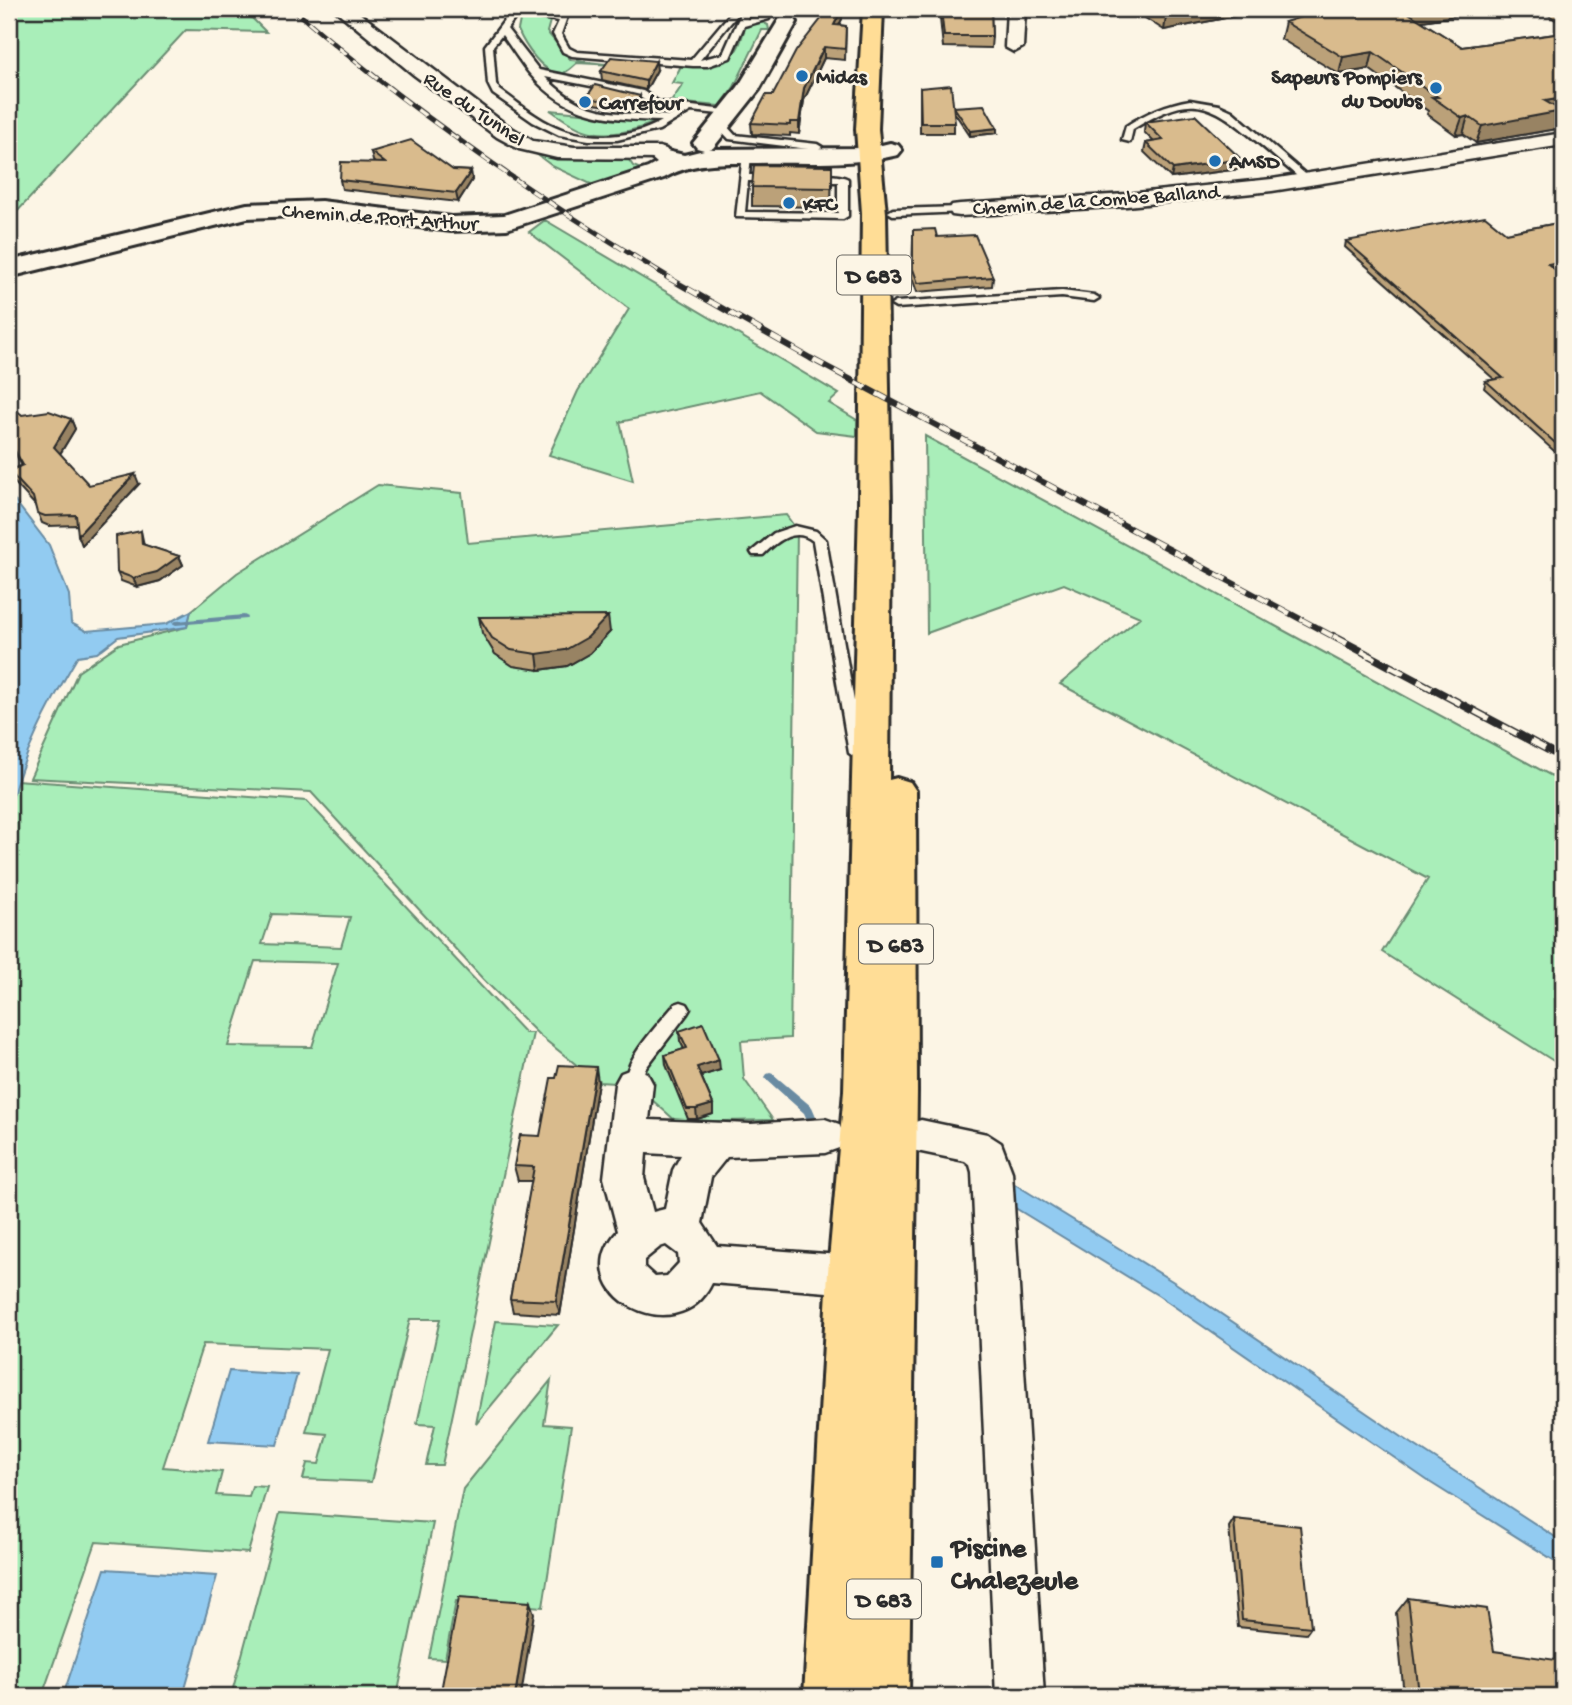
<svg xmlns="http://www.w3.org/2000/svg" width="1572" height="1705" viewBox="0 0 1572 1705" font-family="'Gochi Hand',sans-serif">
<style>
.green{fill:#a9eeb9;stroke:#6a8c72;stroke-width:2;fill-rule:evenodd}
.water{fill:#92cbf1;stroke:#698ba2;stroke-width:2}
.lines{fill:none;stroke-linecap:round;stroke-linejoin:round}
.stream{fill:#698ba2;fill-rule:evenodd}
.service-casing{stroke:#2b2b2b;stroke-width:5}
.minor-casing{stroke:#2b2b2b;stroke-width:5}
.tertiary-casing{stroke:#2b2b2b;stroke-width:6}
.primary-casing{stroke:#2b2b2b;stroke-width:6}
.service{fill:#fcf5e5;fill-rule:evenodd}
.minor{fill:#fcf5e5;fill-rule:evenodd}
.tertiary{fill:#fcf5e5;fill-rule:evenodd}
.primary{fill:#ffdd96;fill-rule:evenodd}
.rail-far2-casing{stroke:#2b2b2b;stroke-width:5}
.rail-far1-casing{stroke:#2b2b2b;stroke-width:6}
.rail-casing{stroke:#2b2b2b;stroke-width:8}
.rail-far2{stroke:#fcf5e5;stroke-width:3.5;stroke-dasharray:10;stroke-linecap:butt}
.rail-far1{stroke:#fcf5e5;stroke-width:4.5;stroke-dasharray:12;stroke-linecap:butt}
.rail{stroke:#fcf5e5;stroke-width:5;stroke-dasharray:16;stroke-linecap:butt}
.wall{fill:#bba179;stroke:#2b2b2b;stroke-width:2}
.shaded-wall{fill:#988363;stroke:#2b2b2b;stroke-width:2}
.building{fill:#d9bb8d;stroke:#2b2b2b;stroke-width:2}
.poi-dot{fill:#1f6fb2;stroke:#fcf5e5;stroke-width:2.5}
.labels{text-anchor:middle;stroke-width:5;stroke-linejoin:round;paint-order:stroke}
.far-poi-label{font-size:21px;font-weight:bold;fill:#2b2b2b;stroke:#fcf5e5;text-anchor:start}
.far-street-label{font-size:21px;fill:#2b2b2b;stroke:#fcf5e5}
.shield{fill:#fcf5e5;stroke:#6a6863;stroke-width:2}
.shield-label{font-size:23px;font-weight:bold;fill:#2b2b2b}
.near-poi-label{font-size:28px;font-weight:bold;fill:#2b2b2b;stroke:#fcf5e5;text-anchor:start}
</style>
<rect width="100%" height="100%" fill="#fcf5e5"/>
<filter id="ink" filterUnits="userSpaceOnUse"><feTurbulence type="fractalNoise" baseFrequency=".0143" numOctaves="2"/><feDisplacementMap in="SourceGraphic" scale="14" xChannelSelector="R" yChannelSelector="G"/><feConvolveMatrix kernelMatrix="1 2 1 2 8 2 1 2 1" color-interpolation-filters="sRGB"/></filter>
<g filter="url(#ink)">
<path class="green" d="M9,9H243L266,32L186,30L15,214L9,213Z
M535,17L550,21L547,32L571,60L614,65L577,63C573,66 568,72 563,73C544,77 524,44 518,30L520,20Z
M760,21L768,25L769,30H762L734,87L720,106L671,102L683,84L672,83L681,66C701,68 725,70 737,49C742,41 742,32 748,24Z
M550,110L655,120V122C636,131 605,138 584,130C572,126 561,117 550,110Z
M531,150L603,160L627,157L633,166L641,169L595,186L552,166Z
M545,220L839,394L829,403L857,420V436L816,431L760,391L620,422L633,481L549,455L578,391L629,309L529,232Z
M925,436L1563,782V1067L1382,952L1428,879L1060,684L1140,617L1064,584L927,633Z
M378,485L462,493L468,543L786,515L797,530L790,1038L741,1041L744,1079L773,1120L677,1122L634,1084L598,1082L539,1035L483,979L311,792L30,778L78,672L119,644L187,627L191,611L237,573Z
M16,780L307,801L525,1033H533L442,1465H426L435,1425L417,1424L440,1319H410L371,1482L303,1479L307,1463L319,1464L327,1434L306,1432L328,1349L203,1344L163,1467L222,1472L216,1495L249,1497L252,1486L267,1487L248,1553L96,1542L42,1696H9V812ZM272,914L350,917L341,947L262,944ZM255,961L338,963L312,1047L228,1046Z
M496,1321L558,1325L476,1424Z
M551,1380L544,1424L571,1426L543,1607L456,1601L445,1659L429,1658L463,1489Z
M280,1513L433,1523L397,1696H231Z"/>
<path class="water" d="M9,493L49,545L69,595L71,623L86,631L166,624L191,611L187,627L118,637L97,653L78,656C49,705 21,756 9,812Z
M1013,1183L1177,1284L1402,1437L1563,1542V1566L1431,1483L1159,1296L1012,1206Z
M229,1371L297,1375L277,1445L208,1441Z
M105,1569L217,1576L183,1696H63Z"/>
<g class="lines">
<path class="stream" d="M244,615L248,617L247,619L176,625L172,623L176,621Z
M770,1073L773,1074L812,1107L821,1128L820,1131L816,1132L812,1131L804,1113L767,1080L765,1077L767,1074Z"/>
<defs>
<path id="service" d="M513,9L567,17L561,34L569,48L577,52L691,60L734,9H742L700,60L723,54L743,9H751L747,19L769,15V19L744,26L730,58L708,66H693L572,56L563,52L553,34L559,21L518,14L507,29L539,70L643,91L659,102L725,110L729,114L725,124L735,135L817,144L822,147L817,150L729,139L715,124L719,114L691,111L659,130L617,140H589L559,135L533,122L493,94L488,84L485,46ZM502,35C511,47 521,63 530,74C567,118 609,119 662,121C631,140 583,141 550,124C532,115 517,102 500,90L496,84L493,46ZM545,77L637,95L653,106L680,110L670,116C616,111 587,120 545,77Z
M1190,100L1219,105L1232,111L1311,179L1303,181C1285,166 1267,150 1249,135C1203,96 1184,98 1133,129L1130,142L1122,140L1126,126C1146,113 1166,104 1190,100Z
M743,154L751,156L749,175H773L778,178L773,181H748L745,212L838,213V182H813L808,179C817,174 839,174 848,179V216L843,219L736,217Z
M960,207L964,208V212L893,215L888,212L893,209Z
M1062,291L1094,295L1099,298L1094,301L1062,297L896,308L891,305L896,302Z
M795,526L816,531L826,540L863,753L856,758L849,753L813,541C795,526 776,542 763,555H753L751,552L774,533Z
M681,1002L687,1004L690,1009L687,1014L645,1069L640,1089L634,1091L628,1089C616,1066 661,1022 675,1004Z"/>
<path id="minor" d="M334,9H354L504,123L533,141L574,147H659L666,149L669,153L666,157L659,159L557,158L519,149L497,137L414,75Z
M1007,9H1025L1023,47L1014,52L1005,47Z
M1563,133V145L1272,191L1127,206L960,216L952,215L949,210L952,205L960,204L1127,194L1272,179Z
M634,1068L647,1073L653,1084L649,1120L751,1124L825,1119L839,1124L844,1136L839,1148L825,1153L727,1157L711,1177L702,1223L717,1246L840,1255L852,1253L867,1259L873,1272L867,1285L840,1293L712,1283C679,1354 562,1293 618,1231L604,1178L615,1084L621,1073ZM646,1153L681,1155L673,1170L665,1209L653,1212L644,1178ZM666,1245L678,1254L679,1263L667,1276L655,1277L644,1267V1260L660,1247Z
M921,1120L987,1134L1001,1143L1012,1172L1044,1696H996L972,1172L970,1165L965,1161L907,1149L902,1137L907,1125Z"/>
<path id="tertiary" d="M787,16L794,18L797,22L759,90L713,148L709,149L869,148L890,143L898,145L902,150L898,155C853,166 805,162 758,163C725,163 693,161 664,178L507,229L451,231L321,215L247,218L9,277V261L247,204L321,201L451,217L504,215L648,168L657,163L650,157L654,152L662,150L684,155L704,150L697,148L693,143L738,87L780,18Z"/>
<path id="primary" d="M863,9H883L878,129L886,213L891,505L889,780L897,778L910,782L916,791L917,1092L909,1696H804L828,1272L844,1091L859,505L862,213L856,129Z"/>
</defs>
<use href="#service" class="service-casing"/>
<use href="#minor" class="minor-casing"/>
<use href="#tertiary" class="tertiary-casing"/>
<use href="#primary" class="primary-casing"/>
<use href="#service" class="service"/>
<use href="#minor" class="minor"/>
<use href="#tertiary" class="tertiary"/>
<use href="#primary" class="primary"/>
<defs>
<path id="rail-far2" d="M293,9C411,112 537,198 670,278"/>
<path id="rail-far1" d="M667,277L810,358L1336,638"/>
<path id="rail" d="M1333,636L1563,758"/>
</defs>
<use href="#rail-far2" class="rail-far2-casing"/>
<use href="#rail-far1" class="rail-far1-casing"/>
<use href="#rail" class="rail-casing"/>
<use href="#rail-far2" class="rail-far2"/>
<use href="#rail-far1" class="rail-far1"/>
<use href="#rail" class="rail"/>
</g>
<path class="wall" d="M408,9H452L449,12Z
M466,9H501L499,11Z
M939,9H991L992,36L991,48L943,47Z
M1131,9H1272L1164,30Z
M1335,9H1479L1455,16L1421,21L1462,47L1563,33V113L1561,114L1556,129L1476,143L1463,134L1456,135L1427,114L1428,111L1369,69L1339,74L1281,39L1285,22L1333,11Z
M1540,9H1563V25Z
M842,19L839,25L846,26L845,60L824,58L804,100L799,134L790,133V136L752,134L751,123L773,95Z
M657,70L646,90L602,80L601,71Z
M920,88L953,111L954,107L997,133L970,136L954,112V133H920Z
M586,98L640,101L635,110L586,103Z
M1145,122L1239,169L1171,178L1144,152L1146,143L1154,142L1144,132Z
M371,152L453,170L471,171L472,180L458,202L342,189L340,180L375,163L373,161Z
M832,166L831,207L752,206V187Z
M1563,222V267L1554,269L1563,276V459L1484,388L1486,381L1495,380L1345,247L1346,241L1506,233Z
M937,237L993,277L992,286L917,292L912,278L913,239Z
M9,407L22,415L71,419L75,429L60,454L89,485L139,484L82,545L77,525L49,526L42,523L35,505L13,481L9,471L22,466L9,442Z
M141,531L144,545L179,556L183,565L160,581L137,587L121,581L117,572Z
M479,617L610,632L590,653L567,666L539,670L513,666L495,654L482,633Z
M679,1031L720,1070L701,1076L713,1104V1114L697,1119H688L666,1065L665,1055L684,1049L680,1041Z
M598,1082L560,1315L513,1312L510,1299L532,1181H518L514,1166L540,1136Z
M1234,1519L1311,1627L1306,1634L1238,1627L1229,1527Z
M1408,1598L1494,1651L1563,1696H1404L1396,1613Z"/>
<path class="shaded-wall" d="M842,9V19L834,36V25Z
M1207,9H1272L1164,30L1166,17Z
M1402,9H1479L1455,16L1397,25Z
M824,47V58L804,100L799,134V122L804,88Z
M1373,52L1369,69L1339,74L1343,57Z
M656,61L657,70L646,90V81Z
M640,96V101L635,110V105Z
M1563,98V113L1561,114L1556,129L1476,143L1482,126L1545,101Z
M1468,116L1463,134L1456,135L1462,118Z
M997,128V133L970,136V131Z
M1241,159L1239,169L1171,178L1173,169Z
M471,171L472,180L458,202L456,193Z
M1563,261V267L1546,271L1548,264Z
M71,419L75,429L58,457L54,447Z
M135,474L139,484L82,545L78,535Z
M179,556L183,565L160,581L137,587L133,578Z
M608,616L610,632L590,653L567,666L539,670L537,654Z
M719,1060L720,1070L698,1077L697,1067Z
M596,1067L598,1082L560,1315L556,1301Z
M713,1104V1114L697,1119L696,1109Z
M530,1602L534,1613L521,1696H515Z"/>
<path class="building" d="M829,9H842L834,25L846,26L845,49L824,47L804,88L799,122H790V125L751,123L766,95H773L796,51Z
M941,9H991L992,36H944Z
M1153,9H1207L1166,17Z
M1326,9H1329L1333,11L1335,9H1402L1462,47L1563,33V98L1545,101L1562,111L1482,126L1468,116L1462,118L1432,97H1438L1373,52L1343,57L1285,22Z
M611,57L656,61L646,81L601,71Z
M595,85L640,96L635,105L586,98Z
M951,85L955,123H921L920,88Z
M984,105L997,128L970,131L954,107Z
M1195,115L1241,159L1173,169L1146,143L1163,140L1145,122Z
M411,140L453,170L471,171L456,193L340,180L341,162L385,163L371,152Z
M754,165L832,166V188L752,187Z
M1485,216L1506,233L1563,222V261L1548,264L1563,276V450L1486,381L1503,378L1346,241Z
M935,229L937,237L975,235L993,277L918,283L913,269V230Z
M9,404L22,415L49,411L71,419L54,447L89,485L135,474L78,535L76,515L45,516L37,513L33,497L9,471L23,465L9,440Z
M141,531L142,544L179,556L157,572L133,578L117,572L116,536Z
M608,616L588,637L565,650L537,654L511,650L492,638L479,617Z
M703,1023L719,1060L697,1067L713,1104L696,1109H687L665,1055L687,1048L679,1031Z
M559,1065L596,1067L556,1301L510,1299L534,1167L514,1166L520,1135L540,1136L551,1078H556Z
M1234,1519L1300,1526L1311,1627L1242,1620Z
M459,1597L530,1602L515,1696H440Z
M1408,1598L1487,1609L1494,1651L1563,1661V1696H1434L1419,1694Z"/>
</g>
<g class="poi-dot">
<circle cx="802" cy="76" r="7"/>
<circle cx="1436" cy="88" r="7"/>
<circle cx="585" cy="102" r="7"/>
<circle cx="1215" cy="161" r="7"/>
<circle cx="789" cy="203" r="7"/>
<rect x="930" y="1555" width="14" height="14" rx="3.5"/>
</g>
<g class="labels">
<g class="far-poi-label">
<text x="816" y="83">Midas</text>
<text x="1422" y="83" text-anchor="end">Sapeurs Pompiers<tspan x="1422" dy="24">du Doubs</tspan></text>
<text x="599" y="109">Carrefour</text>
<text x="1229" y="168">AMSD</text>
<text x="803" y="210">KFC</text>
</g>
<g class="far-street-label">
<text transform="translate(475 108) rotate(34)" y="7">Rue du Tunnel</text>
<text transform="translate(1096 199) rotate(-4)" y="7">Chemin de la Combe Balland</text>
<text transform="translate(380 216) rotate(4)" y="7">Chemin de Port Arthur</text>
</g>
<g class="shield">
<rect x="837" y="255.5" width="74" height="39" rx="5"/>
<rect x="859" y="924.5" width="74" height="39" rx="5"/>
<rect x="847" y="1579.5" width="74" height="39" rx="5"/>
</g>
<g class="shield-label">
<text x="874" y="283">D 683</text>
<text x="896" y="952">D 683</text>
<text x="884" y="1607">D 683</text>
</g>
<g class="near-poi-label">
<text x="951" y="1556">Piscine<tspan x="951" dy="32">Chalezeule</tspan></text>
</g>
</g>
<rect width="1572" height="1705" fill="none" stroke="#fcf5e5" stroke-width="35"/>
<rect x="18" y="18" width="1537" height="1670" fill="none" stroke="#2b2b2b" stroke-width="2.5" filter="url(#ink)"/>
</svg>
